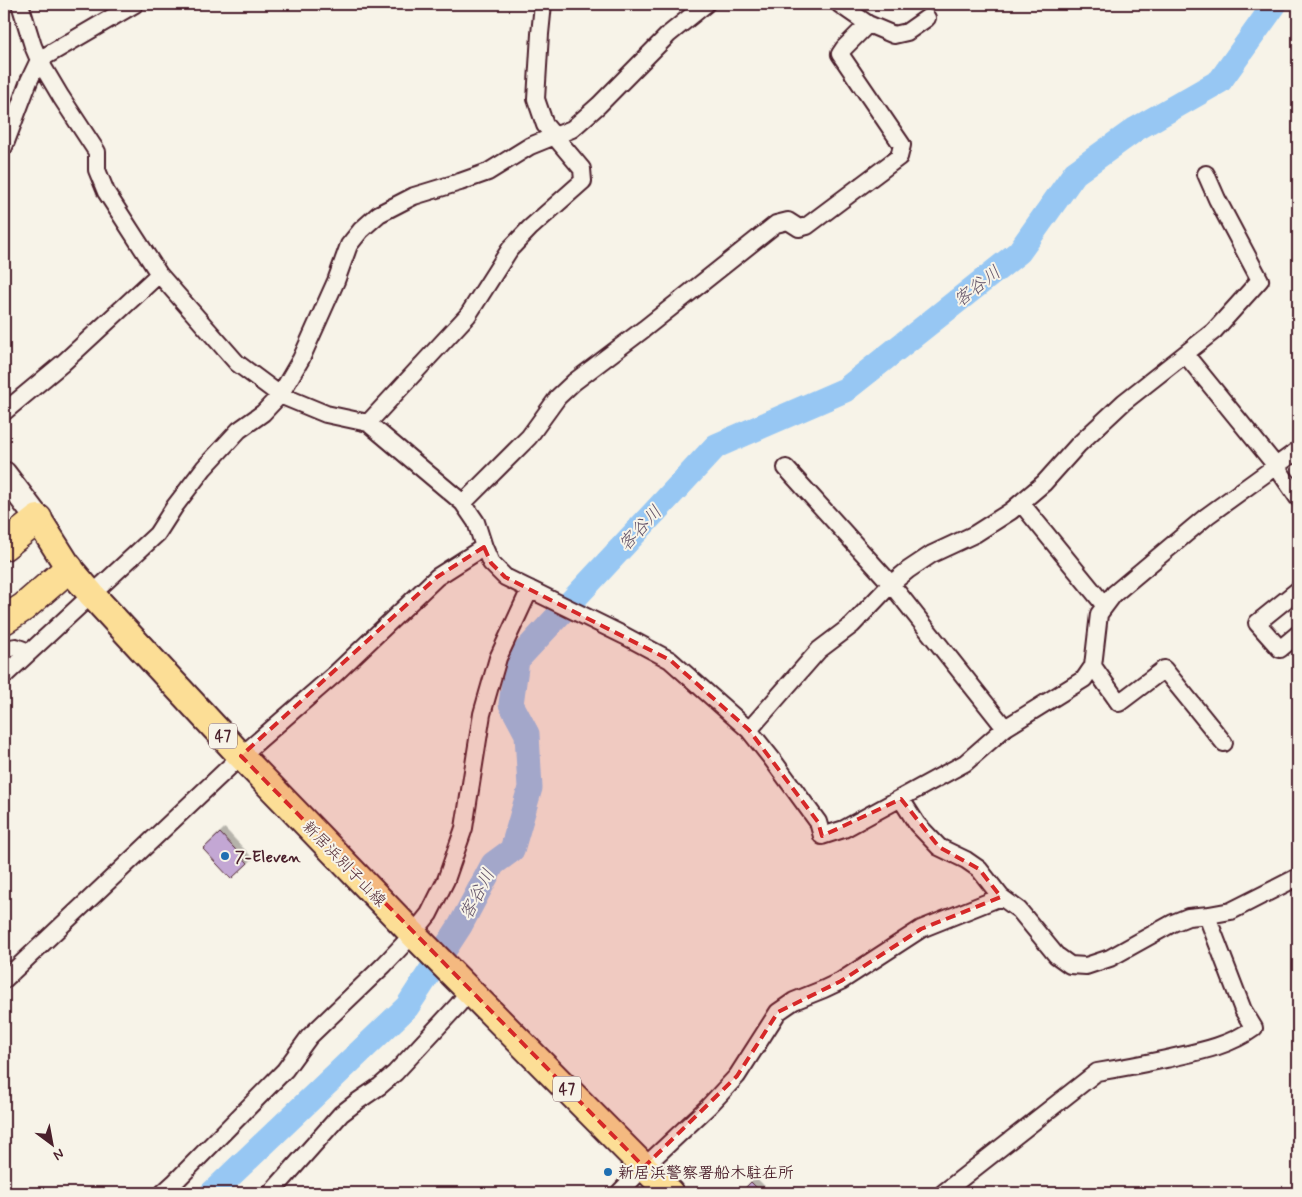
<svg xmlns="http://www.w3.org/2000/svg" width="1302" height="1197" viewBox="0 0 1302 1197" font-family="Mynerve,'Klee One',sans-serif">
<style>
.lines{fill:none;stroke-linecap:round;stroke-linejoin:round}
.river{stroke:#97c7f3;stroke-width:25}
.building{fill:#c3a7d4;stroke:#4a1f2b;filter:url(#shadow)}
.street-casing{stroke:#4a1f2b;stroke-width:20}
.secondary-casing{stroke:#4a1f2b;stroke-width:28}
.primary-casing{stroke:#4a1f2b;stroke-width:30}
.highway-casing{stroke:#4a1f2b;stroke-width:31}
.street{stroke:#f7f3e8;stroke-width:16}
.secondary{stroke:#f7f3e8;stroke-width:24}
.primary{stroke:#fcde96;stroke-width:26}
.highway{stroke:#fcde96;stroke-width:28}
.marked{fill:#d62828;fill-opacity:0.2;stroke:#d62828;stroke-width:4;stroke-dasharray:10 6;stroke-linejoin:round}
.poi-dot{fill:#1f6fb2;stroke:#f7f3e8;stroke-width:2}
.labels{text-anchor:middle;stroke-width:4;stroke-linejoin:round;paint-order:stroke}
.shield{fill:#f7f3e8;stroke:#7e5f64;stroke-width:1}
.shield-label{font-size:15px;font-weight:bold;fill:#4a1f2b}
.poi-label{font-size:16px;font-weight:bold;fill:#4a1f2b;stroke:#f7f3e8;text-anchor:start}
.street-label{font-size:16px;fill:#4a1f2b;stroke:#f7f3e8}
.water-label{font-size:18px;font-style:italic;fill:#615167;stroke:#f7f3e8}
</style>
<defs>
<filter id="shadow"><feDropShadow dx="4.5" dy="-4.5" stdDeviation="0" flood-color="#0004"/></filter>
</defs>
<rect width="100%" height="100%" fill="#f7f3e8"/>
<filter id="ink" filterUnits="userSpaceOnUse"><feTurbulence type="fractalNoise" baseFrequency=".02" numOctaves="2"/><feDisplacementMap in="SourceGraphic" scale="10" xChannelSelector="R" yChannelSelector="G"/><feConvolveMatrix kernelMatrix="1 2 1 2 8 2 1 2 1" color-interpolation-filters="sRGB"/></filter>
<g filter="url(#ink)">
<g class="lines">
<path class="river" d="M212,1193L407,1007L460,926L493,864L512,850L530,788L527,734L511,704L517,660L716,446L845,390L1019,252L1075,173L1136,129L1220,81L1275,4"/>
</g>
<path class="building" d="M220,833L248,863L231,879L203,849Z
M751,1182L762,1193H740Z"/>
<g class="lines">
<defs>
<path id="street" d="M839,4L868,24L894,35L907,32L927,18
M4,147L29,81L39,60L135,4
M159,274L237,363L280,395L326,414L368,423L463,503L476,522L484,547L491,563L505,577L625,636L670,660L749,730L772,759L818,822L822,836L844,829L965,763L1005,728L1084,679L1093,666L1099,614L1114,594L1207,516L1298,450
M1185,354L1276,466L1298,498
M4,412L63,363L159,274L106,192L97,170V152L61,97L39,60L33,46L20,4
M368,423L468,315L510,249L530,228L583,181L582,169L545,125L536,99L540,34L543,4
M786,468L891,584L1005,728
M463,503L529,437L558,397L574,382L644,329L776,224L788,221L799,228L807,226L899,157L902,145L840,54L844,48L868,24
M1021,503L1105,606
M1298,590L1257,623L1280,649L1298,634
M4,649L16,647L29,652
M1093,666L1119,703L1164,669L1224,743
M4,676L157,534L175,506L204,468L239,430L263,413L280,395L301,359L336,281L349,245L361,230L379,214L414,196L460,182L488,172L530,146L572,129L599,105L669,34L706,4
M749,730L819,650L852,625L891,584L908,570L932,554L975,534L1011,511L1044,483L1078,445L1124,402L1214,331L1260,280L1217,199L1206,174
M901,799L917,824L939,847L966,860L979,869L1001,897L1019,910L1056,955L1070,965L1086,966L1110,958L1173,923L1188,917L1209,915L1231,911L1298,877
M4,980L241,756L335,674L437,577L484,547
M163,1193L174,1183L285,1070L309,1037L384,965L413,934L429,914L446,880L464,828L482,714L498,658L530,589
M271,1193L341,1114L358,1101L380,1086L395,1073L458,1005L470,990
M619,1193L644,1167L708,1107L737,1076L778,1012L794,1001L824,989L841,981L921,929L1001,897
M943,1193L1097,1072C1121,1068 1143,1064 1166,1059C1197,1052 1228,1047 1254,1028L1243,1010L1210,924L1209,915"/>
<path id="secondary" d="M4,474L38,519"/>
<path id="primary" d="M38,519L69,568L92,595L241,756L413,934L670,1193"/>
<path id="highway" d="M4,546L38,519
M4,620L24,607L69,568"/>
</defs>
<use href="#street" class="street-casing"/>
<use href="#secondary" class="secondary-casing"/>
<use href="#primary" class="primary-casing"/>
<use href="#highway" class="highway-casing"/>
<use href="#street" class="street"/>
<use href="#secondary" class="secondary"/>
<use href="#primary" class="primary"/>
<use href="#highway" class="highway"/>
</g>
</g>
<path class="marked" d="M484,547L491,563L505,577L670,660L749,730L818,822L822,836L901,799L939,847L979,869L1001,897L921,929L841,981L778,1012L737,1076L644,1167L241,756L437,577Z"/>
<g class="poi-dot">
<circle cx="225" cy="856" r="5"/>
<circle cx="608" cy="1172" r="5"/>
</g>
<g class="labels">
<g class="shield">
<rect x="209" y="723.5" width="28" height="25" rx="4"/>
<rect x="553" y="1076.5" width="28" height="25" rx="4"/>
</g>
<g class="shield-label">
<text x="223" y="741">47</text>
<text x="567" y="1094">47</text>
</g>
<g class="poi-label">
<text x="235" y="862">7-Eleven</text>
<text x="618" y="1178">新居浜警察署船木駐在所</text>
</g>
<g class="street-label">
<text transform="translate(345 863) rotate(46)" y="6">新居浜別子山線</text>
</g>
<g class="water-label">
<text transform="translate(977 286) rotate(-38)" y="6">客谷川</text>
<text transform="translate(640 528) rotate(-47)" y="6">客谷川</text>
<text transform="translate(477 894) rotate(-62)" y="6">客谷川</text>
</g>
</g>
<rect width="1302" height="1197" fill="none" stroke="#f7f3e8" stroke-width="20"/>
<rect x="10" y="10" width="1282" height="1177" fill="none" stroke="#4a1f2b" stroke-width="2" filter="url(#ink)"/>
<g transform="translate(52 1144) rotate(148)" stroke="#f7f3e8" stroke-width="4" paint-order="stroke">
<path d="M0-4L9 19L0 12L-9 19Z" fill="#4a1f2b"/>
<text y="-8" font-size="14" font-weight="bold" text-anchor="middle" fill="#4a1f2b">N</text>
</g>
</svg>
